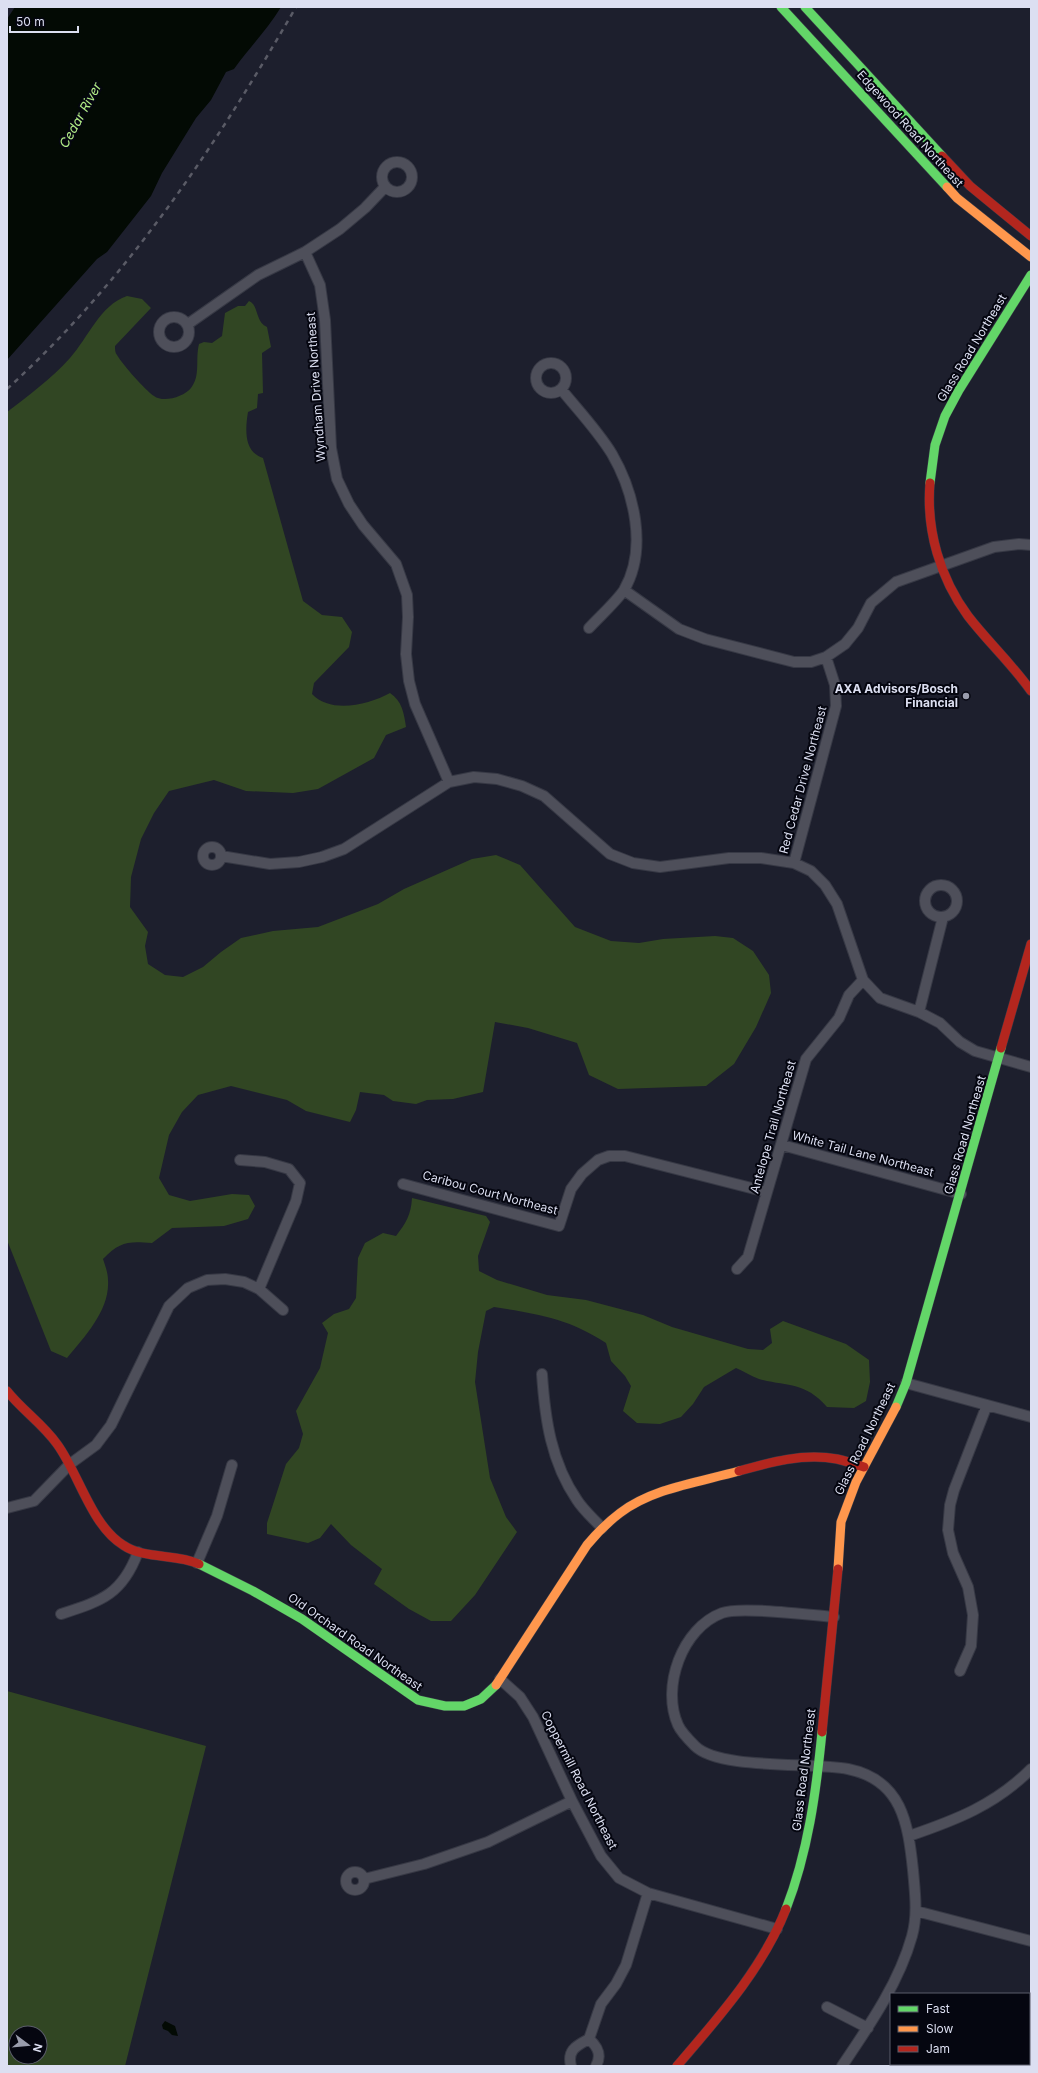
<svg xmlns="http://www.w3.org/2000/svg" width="1038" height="2073" viewBox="0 0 1038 2073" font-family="Inter,sans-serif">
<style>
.green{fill:#314623;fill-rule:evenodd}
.water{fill:#030a04}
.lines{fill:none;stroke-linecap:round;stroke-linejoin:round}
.street-casing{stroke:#373945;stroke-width:12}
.fast-casing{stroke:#373945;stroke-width:10}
.slow-casing{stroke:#373945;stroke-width:10}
.jam-casing{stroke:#373945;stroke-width:10}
.street{stroke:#4e4f5a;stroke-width:10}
.fast{stroke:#63d668;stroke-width:9}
.slow{stroke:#ff974d;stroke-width:9}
.jam{stroke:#b3261e;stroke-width:9}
.rail{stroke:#5a5b66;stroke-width:2.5;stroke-dasharray:5 5;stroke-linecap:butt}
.poi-dot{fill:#999cac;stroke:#050610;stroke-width:1.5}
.labels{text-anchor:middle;stroke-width:4;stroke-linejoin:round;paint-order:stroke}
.street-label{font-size:12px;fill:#dcdff1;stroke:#050610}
.poi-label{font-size:12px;font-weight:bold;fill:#dcdff1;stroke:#050610;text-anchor:end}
.water-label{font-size:13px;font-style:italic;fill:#b2ed87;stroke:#050610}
</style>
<rect width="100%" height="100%" fill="#1d1f2d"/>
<path class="green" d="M127,296L142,299L151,308L115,346C115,349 115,353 117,355C123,365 145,390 154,396C163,403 184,397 191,388C201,375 195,360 199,344L204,342L212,343L222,336L225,313L238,306H245L249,301C259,305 255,322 267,327L271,347L262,353L263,393L258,394L257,408L248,412C245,430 244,452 263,458L303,601L322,615L342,617L352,632L349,647L314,683L312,694C331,714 368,705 390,693C402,701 404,713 406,727L386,735L374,758L318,789L293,793L246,791L214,780L169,791L154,813L141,839L131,877L130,907L148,932L145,946L148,964L165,975L183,977L203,967L221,952L241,938L273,931L318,927L378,904L404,889L472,859L496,855L520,865L575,927L611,941L639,943L663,939L715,936L733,938L753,951L769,975L771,993L756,1027L734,1064L706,1086L618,1089L589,1075L577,1043L528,1028L495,1022L483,1092L453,1099L427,1100L416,1104L393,1101L384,1095L360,1092L356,1110L350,1122L306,1111L287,1100L231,1086L198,1095L182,1112L169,1135L159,1178L169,1195L190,1201L232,1194L249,1195L255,1206L248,1219L224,1226L172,1228L152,1243C129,1241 120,1241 103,1259C105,1265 108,1273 108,1280C110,1310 85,1336 67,1358L51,1351L7,1240V412C28,396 52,378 70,358C88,338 100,305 127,296Z
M412,1198L486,1216L490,1222L478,1256L479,1271L497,1280L547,1295L586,1300L643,1315L672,1327L748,1349L763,1350L772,1343L770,1329L783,1321L846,1344L869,1360L870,1382L866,1401L854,1408L827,1407C804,1381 788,1387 759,1379C751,1376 743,1371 736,1368L704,1387L693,1404L681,1417L660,1424L637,1423L623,1411L631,1386L625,1376L611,1361L606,1343C568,1318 537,1314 494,1307L486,1311L478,1352L475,1382L490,1478L506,1517L517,1532L475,1595L451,1621H431L409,1609L374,1584L382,1569L351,1545L331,1524L320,1538L308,1543L267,1534V1523L286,1464L299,1448L303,1434L296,1411L320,1368L328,1333L322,1323L334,1314L349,1309L356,1298L358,1258L365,1243L383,1233L396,1236C406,1223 411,1215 412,1198Z
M7,1691L206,1746L125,2066H7ZM16,2033H40V2057H16Z"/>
<path class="water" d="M15,7H281C267,30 249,48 234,69L226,72L211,100L196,118L162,173L151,196L107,252L97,259L7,360V19Z
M165,2021L175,2026L178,2036L172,2035L168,2031L163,2029L162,2025Z"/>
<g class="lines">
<defs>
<path id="street" d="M382 177a15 15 0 1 1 30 0a15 15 0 1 1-30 0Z
M305,252L320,285L325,320L331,448L337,479L349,504L363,525L396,564L407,595L408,617L406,654L409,681L415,704L449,782
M159 332a15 15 0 1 1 30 0a15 15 0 1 1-30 0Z
M188,324L258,275L305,252L340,229L365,208L385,187
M536 378a15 15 0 1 1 30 0a15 15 0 1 1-30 0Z
M561,389C578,410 598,431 612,454C634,492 648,549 624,590C616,602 599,617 589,628
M624,590L679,629L705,639L794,662H811L826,657L845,644L858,628L871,603L896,582L994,547L1019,544L1031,545
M203 856a9 9 0 1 1 18 0a9 9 0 1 1-18 0Z
M221,856L270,864L299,862L322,857L344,849L449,782L474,777L497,779L522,786L544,796L610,854L633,863L660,867L729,858H761L794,863L811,871L825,885L837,904L863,980L880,998L919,1012L940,1023L960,1042L975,1051L1031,1067
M794,863L836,706L835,685L826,657
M925 901a16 16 0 1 1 32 0a16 16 0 1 1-32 0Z
M919,1012L943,917
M782,1145L961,1194
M240,1160L265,1162L289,1169L300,1183L296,1201L259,1289
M403,1184L559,1226L571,1189L582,1174L598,1160L609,1156H625L767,1192
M737,1269L748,1257L806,1059L839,1018L849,995L863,980
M542,1374C545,1419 551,1462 577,1500C584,1511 594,1519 602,1528
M906,1383L1031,1417
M7,1508L34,1501L70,1464L96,1445L111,1425L169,1306L188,1288L207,1280L225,1279L244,1282L259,1289L283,1310
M197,1563L217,1516L232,1465
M61,1614C101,1601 122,1595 138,1552
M834,1617C811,1615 740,1606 722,1613C682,1628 661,1687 678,1725C681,1732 690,1741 695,1746C719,1770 812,1762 848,1769C902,1780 908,1823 913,1870C915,1893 918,1914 912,1936C899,1983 869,2026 842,2066
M960,1671L971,1646L973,1615L968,1587L953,1553L948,1530L950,1505L954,1490L987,1405
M500,1679L520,1697L533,1717L572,1801L601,1856L619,1878L648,1893L777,1929
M909,1836C956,1820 995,1805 1031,1769
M346 1881a9 9 0 1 1 18 0a9 9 0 1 1-18 0Z
M364,1879L424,1864L488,1842L572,1801
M916,1911L1031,1941
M827,2007L868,2028
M589,2039C598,2047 602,2055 596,2066
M571,2066C567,2050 576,2046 589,2039L601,2004L616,1984L626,1965L648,1893"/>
<path id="fast" d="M781,7L947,187
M805,7L942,156
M930,483L935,445L945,416L959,390L1031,275
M896,1407L906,1383L1001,1048
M199,1564L253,1591L302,1619L418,1700L445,1706H464L481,1699L496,1685
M786,1909C808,1852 816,1793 822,1732"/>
<path id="slow" d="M947,187L957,198L1031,257
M838,1569L841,1522L856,1482L896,1407
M496,1685L587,1545C597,1533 608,1522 620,1513C653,1488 700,1482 739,1471"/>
<path id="jam" d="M942,156L970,186L1031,236
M930,483C926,530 940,578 968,616C988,642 1012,664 1031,691
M1001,1048L1031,944
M7,1391C22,1410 43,1424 57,1444C79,1474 91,1525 123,1545C145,1560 175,1553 199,1564
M739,1471C771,1462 803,1453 837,1459C846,1461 855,1464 864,1467
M822,1732L838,1569
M677,2066C718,2018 763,1968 786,1909"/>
</defs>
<use href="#street" class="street-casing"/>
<use href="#fast" class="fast-casing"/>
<use href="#slow" class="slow-casing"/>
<use href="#jam" class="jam-casing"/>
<use href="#street" class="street"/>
<use href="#fast" class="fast"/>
<use href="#slow" class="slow"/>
<use href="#jam" class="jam"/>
<path class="rail" d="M7,389C128,279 215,147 296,7"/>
</g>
<circle class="poi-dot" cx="966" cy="696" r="4"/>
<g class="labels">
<g class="street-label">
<text transform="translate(910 129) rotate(48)" y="4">Edgewood Road Northeast</text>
<text transform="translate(972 348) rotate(-59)" y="4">Glass Road Northeast</text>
<text transform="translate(316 387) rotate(-94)" y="4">Wyndham Drive Northeast</text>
<text transform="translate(803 780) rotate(-75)" y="4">Red Cedar Drive Northeast</text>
<text transform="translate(773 1127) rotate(-74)" y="4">Antelope Trail Northeast</text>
<text transform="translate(965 1135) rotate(-74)" y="4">Glass Road Northeast</text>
<text transform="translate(863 1154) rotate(15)" y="4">White Tail Lane Northeast</text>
<text transform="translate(490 1193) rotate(15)" y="4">Caribou Court Northeast</text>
<text transform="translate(865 1439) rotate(-64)" y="4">Glass Road Northeast</text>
<text transform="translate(355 1642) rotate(35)" y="4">Old Orchard Road Northeast</text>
<text transform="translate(804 1770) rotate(-83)" y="4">Glass Road Northeast</text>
<text transform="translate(579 1780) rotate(63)" y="4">Coppermill Road Northeast</text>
</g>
<g class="poi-label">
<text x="958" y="693">AXA Advisors/Bosch<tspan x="958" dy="14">Financial</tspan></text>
</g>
<g class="water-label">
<text transform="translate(80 115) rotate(-61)" y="5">Cedar River</text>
</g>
</g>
<rect width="1038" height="2073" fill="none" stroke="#dcdff1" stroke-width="16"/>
<rect x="890" y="1993" width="140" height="72" fill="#050610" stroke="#5b5d6a"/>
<rect x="898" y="2006" width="20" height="6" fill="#63d668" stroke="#5b5d6a"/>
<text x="926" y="2013" font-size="12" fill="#dcdff1">Fast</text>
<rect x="898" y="2026" width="20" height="6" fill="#ff974d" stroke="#5b5d6a"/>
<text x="926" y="2033" font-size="12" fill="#dcdff1">Slow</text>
<rect x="898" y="2046" width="20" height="6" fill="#b3261e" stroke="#5b5d6a"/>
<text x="926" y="2053" font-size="12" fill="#dcdff1">Jam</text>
<g transform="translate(28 2045) rotate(106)"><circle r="19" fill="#050610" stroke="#5b5d6a"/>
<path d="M0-3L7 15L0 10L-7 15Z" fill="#999cac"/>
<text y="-6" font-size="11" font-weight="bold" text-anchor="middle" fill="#dcdff1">N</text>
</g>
<path d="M10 26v6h68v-6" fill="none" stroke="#dcdff1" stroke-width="2"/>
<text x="16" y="26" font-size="12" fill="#dcdff1" stroke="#050610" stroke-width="3" paint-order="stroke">50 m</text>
</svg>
